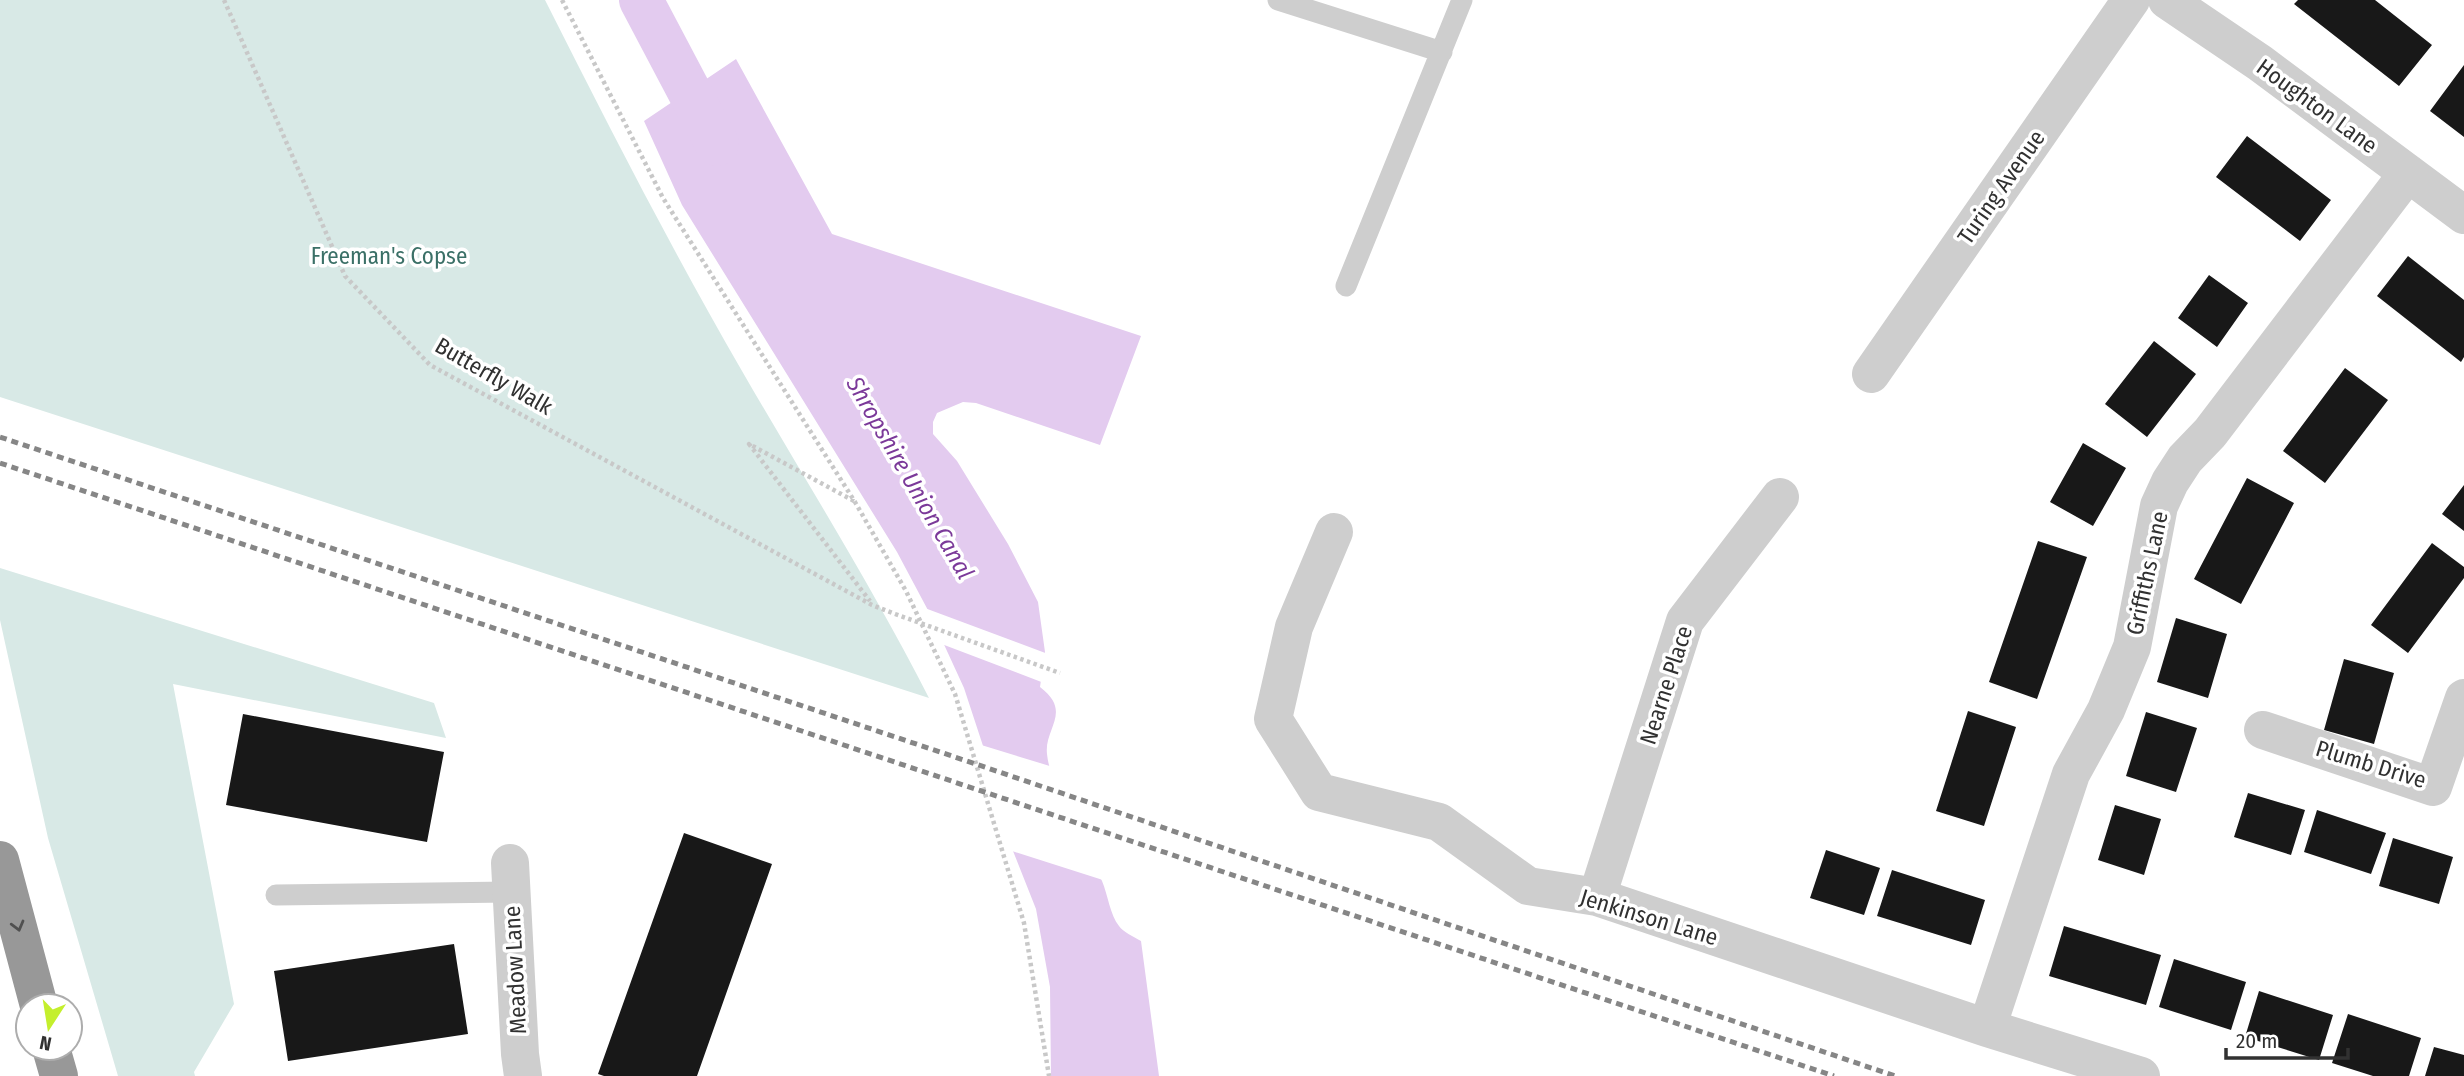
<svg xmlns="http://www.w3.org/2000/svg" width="2464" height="1076" viewBox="0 0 2464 1076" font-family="'Fira Sans Condensed',sans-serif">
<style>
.green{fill:#d8e9e6}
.water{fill:#e3cbef}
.pier{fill:#fff}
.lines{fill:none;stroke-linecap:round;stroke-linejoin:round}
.canal{stroke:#e3cbef;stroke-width:44}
.building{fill:#181818}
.path{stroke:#c8c8c8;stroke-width:4.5;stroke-dasharray:3.5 3.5;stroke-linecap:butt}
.service{stroke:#cecece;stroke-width:21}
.minor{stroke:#cecece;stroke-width:38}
.motorway{stroke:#989898;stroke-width:38}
.rail{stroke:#868686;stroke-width:5;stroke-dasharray:7 5;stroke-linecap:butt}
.path-bridge{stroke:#c8c8c8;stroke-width:4.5;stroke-dasharray:3.5 3.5;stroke-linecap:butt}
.oneway{stroke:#505050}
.labels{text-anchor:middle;stroke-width:7;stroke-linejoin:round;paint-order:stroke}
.street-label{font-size:23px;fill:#313131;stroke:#fff}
.park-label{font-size:23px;fill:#3b7067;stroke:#fff}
.water-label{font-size:24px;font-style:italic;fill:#7b3999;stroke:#fff}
</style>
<rect width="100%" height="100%" fill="#fff"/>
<path class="green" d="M0,0H545C608,125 672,250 742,371C805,480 872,586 929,698L0,397Z
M0,568L434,703L446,738L173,684L234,1004L194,1072L195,1076H118L48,838L0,620Z"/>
<path class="water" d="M736,59L832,234L1141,336L1100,445L976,403L963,402L937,413L933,422V434L957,461L1008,544L1038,602L1045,652L1040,687C1073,712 1044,728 1047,754C1051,792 1087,844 1102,881C1108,895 1110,915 1119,926C1123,932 1134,937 1141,941L1159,1076H1051L1050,987L1036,909L1013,851L986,755L964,688L930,614L897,552L682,205L644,121Z"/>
<path class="pier" d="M922,607L1048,654L1044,683L939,643Z
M978,744L1053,767L1106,881L1009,850Z"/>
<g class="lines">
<path class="canal" d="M641,0L717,144"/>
</g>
<path class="building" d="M2298,0H2375L2432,45L2399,86L2294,4Z
M2464,65V137L2430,111Z
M2247,136L2331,200L2300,241L2216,177Z
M2408,256L2464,300V357L2461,362L2377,296Z
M2209,275L2248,303L2217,347L2178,318Z
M2154,341L2196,374L2147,437L2105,404Z
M2345,368L2388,400L2325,483L2283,451Z
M2083,443L2126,468L2093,526L2050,502Z
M2247,478L2294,503L2241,604L2194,579Z
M2464,485V531L2442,514Z
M2038,541L2087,557L2037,699L1989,682Z
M2432,543L2464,567V578L2408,653L2371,625Z
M2176,618L2227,634L2208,698L2157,682Z
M2344,659L2394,673L2374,744L2324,730Z
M1968,711L2016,727L1984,826L1936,811Z
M2146,712L2197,728L2176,792L2126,776Z
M243,714L444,752L427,842L226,805Z
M2248,793L2305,810L2291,855L2234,837Z
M2115,805L2161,819L2144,875L2098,860Z
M2317,810L2386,833L2371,874L2304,852Z
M684,833L772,864L697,1076H604L598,1074Z
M2393,838L2453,857L2439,904L2379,886Z
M1826,850L1880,868L1864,915L1810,898Z
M1892,870L1985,900L1971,945L1877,916Z
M2064,926L2161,955L2146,1005L2049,976Z
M454,944L468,1034L288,1061L274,971Z
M2174,959L2246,982L2231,1030L2159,1007Z
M2259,991L2333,1015L2319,1060L2245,1037Z
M2348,1014L2421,1038L2409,1076H2373L2332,1063Z
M2434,1047L2464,1055V1076H2425Z"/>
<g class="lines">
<path class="path" d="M224,0L345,276L430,365L872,605L895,614
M562,0L663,198L855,502L906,591L955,694L1024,923L1049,1076
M854,501L749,444L870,601"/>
<path class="service" d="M1278,0L1442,52
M1346,286L1462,0
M276,895L511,892"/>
<path class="minor" d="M2167,0L2260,63L2464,215
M1871,374L2131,0
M1334,532L1294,627L1273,719L1319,792L1439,822L1528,886L1597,897L1987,1028L2141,1076
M2263,730L2433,787L2464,698
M510,863L520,1054L523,1076
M1597,897L1685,621L1780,497
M1987,1028L2071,774L2106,710L2132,647L2159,506L2170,482L2185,459L2210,433L2408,173"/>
<path class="motorway" d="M0,860L39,1006
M51,1048L59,1076"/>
<path class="rail" d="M0,437L955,757L1895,1076
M0,463L1834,1076"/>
<path class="path-bridge" d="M895,614L1060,673"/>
</g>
<defs><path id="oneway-chevron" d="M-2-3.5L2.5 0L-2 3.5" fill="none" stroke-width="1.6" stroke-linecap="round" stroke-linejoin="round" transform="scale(1.75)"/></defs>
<use class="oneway" href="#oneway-chevron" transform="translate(18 926) rotate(75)"/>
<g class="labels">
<g class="street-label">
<text transform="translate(2317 106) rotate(36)" y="8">Houghton Lane</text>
<text transform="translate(2001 187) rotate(-55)" y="8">Turing Avenue</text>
<text transform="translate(494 376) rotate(30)" y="8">Butterfly Walk</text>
<text transform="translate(2147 573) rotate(-78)" y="8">Griffiths Lane</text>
<text transform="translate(1666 685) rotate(-72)" y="8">Nearne Place</text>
<text transform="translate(2371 764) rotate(17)" y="8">Plumb Drive</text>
<text transform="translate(1649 917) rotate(17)" y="8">Jenkinson Lane</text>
<text transform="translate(515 970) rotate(-93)" y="8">Meadow Lane</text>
</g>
<g class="park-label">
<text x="389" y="264">Freeman's Copse</text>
</g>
<g class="water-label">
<text transform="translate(910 478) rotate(60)" y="8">Shropshire Union Canal</text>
</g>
</g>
<g transform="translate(49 1027) rotate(192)"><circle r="33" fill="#ffffff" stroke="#adadad" stroke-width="2"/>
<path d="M0-5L12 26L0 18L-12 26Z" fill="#c4ef2d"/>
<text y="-10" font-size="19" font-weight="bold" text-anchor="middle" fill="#313131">N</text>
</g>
<path d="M2226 1048v10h122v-10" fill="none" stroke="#313131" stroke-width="3.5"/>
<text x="2236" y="1048" font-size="21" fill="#313131" stroke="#ffffff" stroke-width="5" paint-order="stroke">20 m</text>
</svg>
